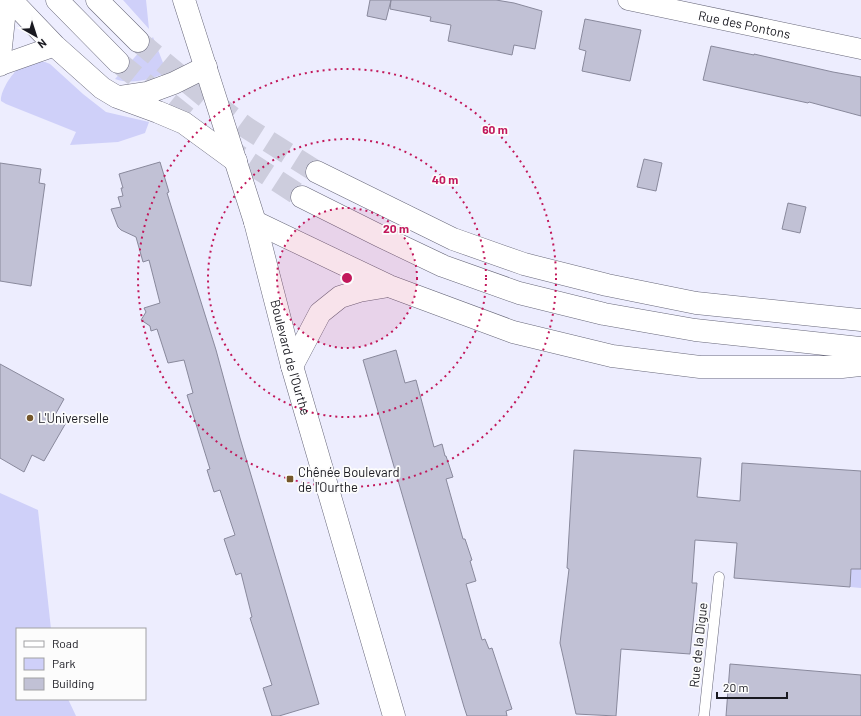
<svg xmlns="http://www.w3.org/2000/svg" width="861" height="716" viewBox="0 0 861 716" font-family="Barlow,sans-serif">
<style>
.green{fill:#cfd0f9}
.building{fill:#c1c1d5;stroke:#89899c}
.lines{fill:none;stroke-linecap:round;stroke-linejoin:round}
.motorway-tunnel{stroke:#cdcddd;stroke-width:22;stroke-dasharray:22 11;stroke-linecap:butt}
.service-casing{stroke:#68687a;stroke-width:11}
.minor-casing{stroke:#68687a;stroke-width:21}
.primary-casing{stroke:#68687a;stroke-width:23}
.motorway-casing{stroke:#68687a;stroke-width:23}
.service{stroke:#fff;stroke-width:10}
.minor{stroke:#fff;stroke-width:20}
.primary{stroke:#fff;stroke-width:22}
.motorway{stroke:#fff;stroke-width:22}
.ring{fill:none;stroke:#c2185b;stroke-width:2;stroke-dasharray:2 4}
.poi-dot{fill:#75572b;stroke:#fcfcfc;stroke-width:1.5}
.labels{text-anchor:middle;stroke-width:3.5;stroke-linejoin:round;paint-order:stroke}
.street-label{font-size:13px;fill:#191920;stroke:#fcfcfc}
.poi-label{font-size:13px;fill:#191920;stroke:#fcfcfc;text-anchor:start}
.centre{fill:#c2185b;stroke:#fcfcfc;stroke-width:2}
.ring-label{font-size:12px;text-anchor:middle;font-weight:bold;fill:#c2185b;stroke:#fcfcfc;stroke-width:3.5;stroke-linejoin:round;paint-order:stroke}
</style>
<rect width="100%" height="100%" fill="#ededfe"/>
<path class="green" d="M123,0H146L149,29Z
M153,37L167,73C150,79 133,85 115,79Z
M38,62H45L50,64L83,94L106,112L149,122L145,133L118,142L70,145L76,132L6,104L1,101C0,91 13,71 22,66C26,63 33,63 38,62Z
M858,471H861V588L850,587Z
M0,493L38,510L51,629H17V699H68L76,716H0Z"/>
<path class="building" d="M370,0H391L386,20L367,16Z
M391,0H496L514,3L542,11L535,49L514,45L512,55L448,41L451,25L430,21L431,17L390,9Z
M585,19L641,30L630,81L582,71L586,51L579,49Z
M711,46L754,55V54L833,72L861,77V116L809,102L808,103L703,80Z
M644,159L662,163L656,191L637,187Z
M160,162L169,192L167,193L216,350L240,438L319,704L279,716H272L263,688L272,685L250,618L252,617L241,573L236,575L224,539L235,535L220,490L214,492L207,470L210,469L187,395L193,393L184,360L168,363L157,329L151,331L150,326L141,320L146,312L144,308L160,303L149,260L143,262L136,237L121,230L118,227L111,209L121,207L118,197L123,196L121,188H123L119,174Z
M0,163L41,169L39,183L45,184L31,286L0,281Z
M788,203L806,207L800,233L782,229Z
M396,350L405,383L416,380L434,447L442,444L445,456H446L453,477L446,479L463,539H465L472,560L470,561L476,581L466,584L482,640L485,639L489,649L492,648L512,709L506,711L507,716H467L464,707L363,360Z
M0,364L64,399L55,415L67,421L44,461L32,455L24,472L0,458Z
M574,450L701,458L697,497L740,501L742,463L861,471V569H851L850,587L734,578L737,543L695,540L692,583H697L690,654L621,649L616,716L576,714L560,643L569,569L567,568Z
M730,664L861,675V716H726Z"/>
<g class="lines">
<path class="motorway-tunnel" d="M138,41L209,100L247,128L317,172
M118,62L195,124
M222,145L302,197"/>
<defs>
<path id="service" d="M704,716L719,577"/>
<g id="minor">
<path id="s1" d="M628,0L861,49"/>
<path d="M1,65L55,46"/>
<path d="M0,66L7,0"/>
</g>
<g id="primary">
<path id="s2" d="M184,0L255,222L292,366L394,716"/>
</g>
<path id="motorway" d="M11,0L55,46L102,88L117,97L158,112L184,123L236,161
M57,0L118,62
M97,0L138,41
M120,97L147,93L174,83L206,67
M317,172L453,239L524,264L607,285L696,303L861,320
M302,197L380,236L443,266L519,293L604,314L695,330L861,348
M255,222L389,286L513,332L612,356L700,367H842L861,365
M292,366L320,313L340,297L359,291L389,286"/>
</defs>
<use href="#service" class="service-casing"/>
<use href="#minor" class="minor-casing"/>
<use href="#primary" class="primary-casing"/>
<use href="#motorway" class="motorway-casing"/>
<use href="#service" class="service"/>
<use href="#minor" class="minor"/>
<use href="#primary" class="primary"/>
<use href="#motorway" class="motorway"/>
</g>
<circle cx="347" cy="278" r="70" fill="#c2185b" fill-opacity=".12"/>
<g class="ring">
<circle cx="347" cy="278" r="70"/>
<circle cx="347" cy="278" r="139"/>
<circle cx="347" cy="278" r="209"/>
</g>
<g class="poi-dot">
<circle cx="30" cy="418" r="4"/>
<rect x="286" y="475" width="8" height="8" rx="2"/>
</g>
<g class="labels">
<g class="street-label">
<text dy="5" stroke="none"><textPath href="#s1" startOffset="119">Rue des Pontons</textPath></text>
<text dy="5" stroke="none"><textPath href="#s2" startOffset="373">Boulevard de l'Ourthe</textPath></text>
<text transform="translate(698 645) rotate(-84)" y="5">Rue de la Digue</text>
</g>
<g class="poi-label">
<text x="38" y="423">L'Universelle</text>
<text x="298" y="477">Chênée Boulevard<tspan x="298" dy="15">de l'Ourthe</tspan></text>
</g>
</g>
<circle cx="347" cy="278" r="6" class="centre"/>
<g class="ring-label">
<text x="495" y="134">60 m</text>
<text x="445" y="184">40 m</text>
<text x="396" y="233">20 m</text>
</g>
<rect x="16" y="628" width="130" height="72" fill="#fcfcfc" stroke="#a1a1a4"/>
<rect x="24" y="641" width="20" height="6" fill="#ffffff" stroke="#a1a1a4"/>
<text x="52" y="648" font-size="12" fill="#191920">Road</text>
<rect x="24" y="658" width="20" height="12" fill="#cfd0f9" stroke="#a1a1a4"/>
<text x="52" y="668" font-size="12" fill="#191920">Park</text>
<rect x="24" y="678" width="20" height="12" fill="#c1c1d5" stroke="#a1a1a4"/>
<text x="52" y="688" font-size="12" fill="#191920">Building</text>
<g transform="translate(36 36) rotate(141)" stroke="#fcfcfc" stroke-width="3" paint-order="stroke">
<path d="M0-3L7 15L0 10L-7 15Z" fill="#191920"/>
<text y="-6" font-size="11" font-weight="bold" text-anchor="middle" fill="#191920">N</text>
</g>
<path d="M717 692v6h70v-6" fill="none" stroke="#191920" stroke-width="2"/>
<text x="723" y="692" font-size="12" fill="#191920" stroke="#fcfcfc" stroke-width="3" paint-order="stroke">20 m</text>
</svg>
